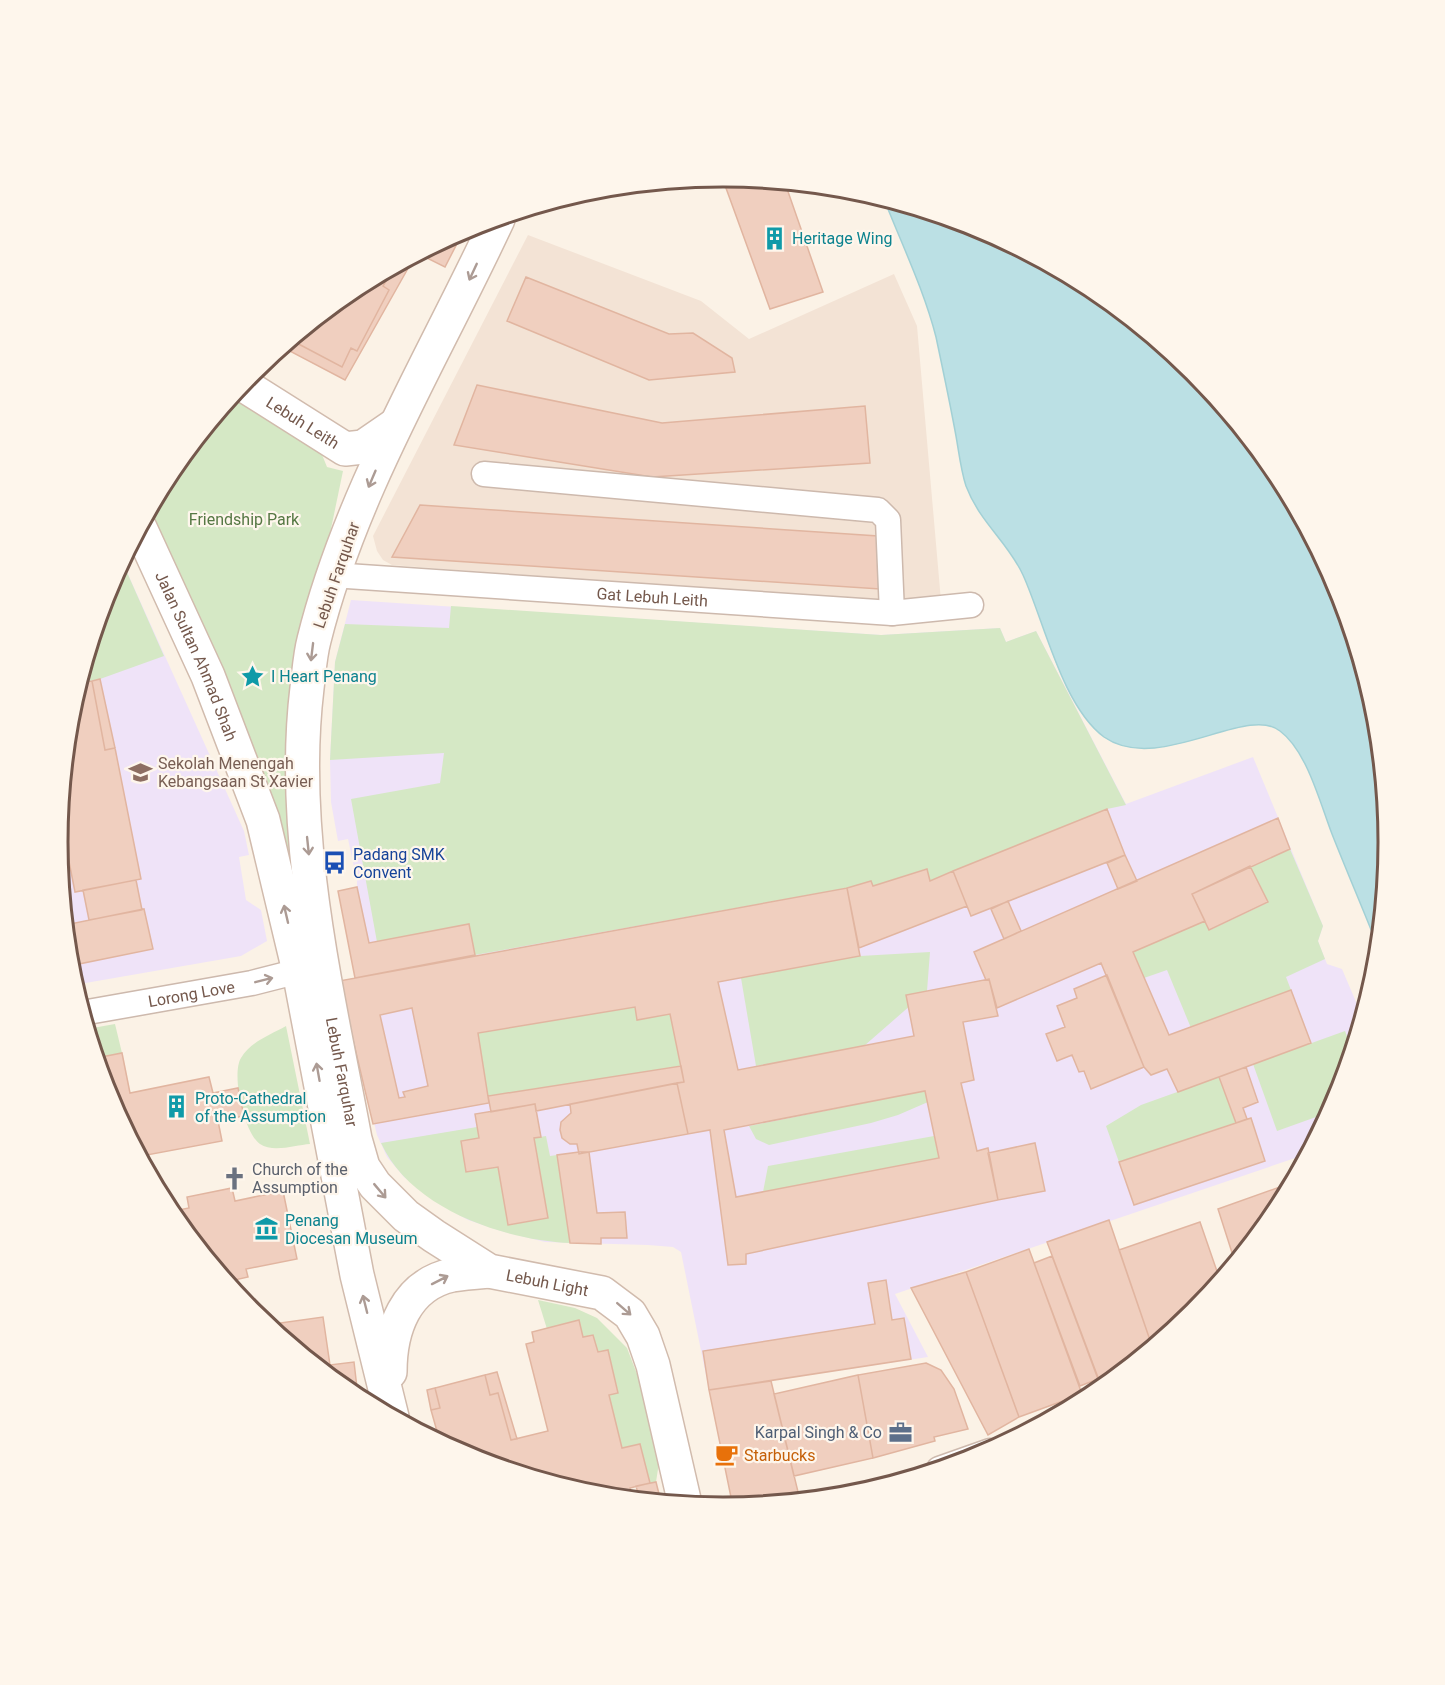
<svg xmlns="http://www.w3.org/2000/svg" width="1445" height="1685" viewBox="0 0 1445 1685" font-family="Roboto,sans-serif">
<style>
.residential{fill:#f3e3d5}
.education{fill:#efe3f8}
.green{fill:#d5e8c5}
.water{fill:#bbe0e4;stroke:#a2d0d5;stroke-width:1.5}
.building{fill:#f0cfbf;stroke:#e1b5a0;stroke-width:1.5;fill-rule:evenodd}
.lines{fill:none;stroke-linecap:round;stroke-linejoin:round}
.minor-casing{stroke:#cdb9ad;stroke-width:27}
.secondary-casing{stroke:#d1bbad;stroke-width:36}
.minor{stroke:#fff;stroke-width:24}
.secondary{stroke:#fff;stroke-width:33}
.oneway{stroke:#ac9b94}
.labels{text-anchor:middle;stroke-width:4.5;stroke-linejoin:round;paint-order:stroke}
.culture-label{font-size:16px;fill:#0d838f;stroke:#fef6ec;text-anchor:start}
.street-label{font-size:16px;fill:#74584c;stroke:#fef6ec}
.park-label{font-size:16px;fill:#567844;stroke:#fef6ec}
.education-label{font-size:16px;fill:#785e54;stroke:#fef6ec;text-anchor:start}
.transit-label{font-size:16px;fill:#164399;stroke:#fef6ec;text-anchor:start}
.worship-label{font-size:16px;fill:#5b616d;stroke:#fef6ec;text-anchor:start}
.service-label{font-size:16px;fill:#4e5e75;stroke:#fef6ec;text-anchor:end}
.food-label{font-size:16px;fill:#c56008;stroke:#fef6ec;text-anchor:start}
.rim{fill:none;stroke:#74584c;stroke-width:3}
</style>
<rect width="100%" height="100%" fill="#fbf2e6"/>
<path class="residential" d="M528,235L701,301L749,339L894,274L917,326L941,601H870L392,565L383,560L377,551L373,536Z"/>
<path class="education" d="M122,561L244,831L249,855L239,857L246,900L261,910L267,941L241,956L74,985L70,972L57,842L70,712L108,588Z
M351,600L881,635L1000,628L1006,642L1036,631L1126,804L1253,757L1323,926L1318,941L1325,959L1327,964L1342,969L1362,1016L1337,1097L1307,1154L895,1294L928,1357L709,1390L681,1252L673,1247L648,1245L545,1242L501,1231L468,1220L440,1204L404,1177L387,1157L377,1135L340,981L355,978L338,891L357,887V881L348,839L338,841L331,802L330,760L335,662Z"/>
<path class="green" d="M243,383L312,430L327,467L343,471L322,572L298,906L147,514L169,472Z
M122,561L164,656L100,679L79,683L108,588Z
M451,606L881,635L1000,628L1006,642L1036,631L1126,805L1107,809L930,881L926,869L873,886L871,881L847,888L475,955L377,942L351,799L440,783L444,753L330,760L335,662L345,624L449,628Z
M1290,849L1323,926L1318,941L1325,959L1286,977L1291,990L1191,1028L1167,970L1144,978L1133,952L1205,921L1210,930L1267,903L1250,866Z
M930,952L927,991L864,1046L756,1066L741,978L860,956Z
M635,1007L638,1020L670,1014L681,1066L488,1096L478,1033Z
M115,1024L122,1053L96,1058L87,1029Z
M286,1026L310,1144C296,1145 273,1153 260,1144C244,1133 231,1074 241,1058C250,1042 270,1035 286,1026Z
M1345,1031L1352,1050L1337,1097L1330,1112L1277,1131L1253,1064Z
M1219,1077L1236,1123L1119,1162L1106,1126L1141,1105Z
M925,1091L928,1102L898,1115L871,1123L769,1145L756,1139L749,1126Z
M477,1127L479,1138L461,1141L466,1172L498,1167L509,1225L548,1218L534,1138L546,1136L550,1156L557,1155L570,1243C503,1240 410,1208 381,1143Z
M934,1136L939,1158L763,1192L768,1166Z
M538,1300L575,1308L597,1318L627,1348L640,1382L660,1456L656,1482L650,1483L640,1444L622,1448L609,1395L618,1392L608,1350L598,1352L593,1335L583,1337L579,1321L547,1329Z"/>
<path class="water" d="M884,199L977,228L1093,289L1193,372L1276,473L1337,588L1375,713L1388,842L1378,947C1363,909 1347,872 1332,834C1320,803 1307,751 1280,731C1247,704 1158,775 1104,737C1062,706 1044,621 1023,575C1008,542 980,523 966,486C961,471 959,453 956,436C950,403 943,370 936,337C924,290 902,245 884,199Z"/>
<path class="building" d="M722,177L785,183L823,292L770,309Z
M464,230L445,267L419,254Z
M415,256L345,380L282,347L291,340L342,367L351,348L357,351L389,290L383,286L386,281L378,276Z
M378,276L386,281L383,286L389,290L357,351L351,348L342,367L291,340L330,308L336,312L347,294Z
M526,277L669,334L693,333L732,358L735,372L649,380L507,321Z
M347,294L336,312L330,308Z
M477,385L662,423L865,406L870,463L652,477L454,445Z
M420,505L878,536L880,589L392,557Z
M100,679L115,748L105,750L92,681Z
M92,681L105,750L115,748L141,879L75,892L60,816L70,712L79,683Z
M1107,809L1125,855L971,916L953,871Z
M1278,818L1290,849L1192,894L1205,921L1133,952L1169,1035L1291,990L1311,1043L1178,1092L1167,1069L1151,1075L1144,1067L1101,963L997,1008L989,979L986,980L974,952Z
M1125,855L1137,881L1118,889L1107,863Z
M1250,866L1268,902L1209,930L1192,894Z
M927,869L930,881L953,871L967,906L859,948L847,888L871,881L873,886Z
M136,880L142,910L89,920L83,890Z
M357,887L369,943L469,924L475,955L355,978L338,891Z
M847,888L860,956L718,982L738,1070L914,1036L906,995L989,979L998,1016L963,1022L974,1080L961,1083L977,1151L988,1148L998,1200L746,1254V1264L728,1265L710,1130L688,1134L677,1083L684,1082L670,1014L637,1020L635,1007L478,1033L489,1103L373,1124L339,981ZM412,1008L428,1086L403,1092L405,1097L399,1098L380,1015ZM925,1091L939,1158L736,1197L724,1130Z
M1008,901L1021,931L1004,939L991,909Z
M144,909L153,949L69,966L65,925Z
M1107,975L1144,1067L1091,1089L1084,1071L1079,1072L1072,1055L1057,1061L1046,1034L1065,1027L1057,1006L1077,998L1074,989Z
M122,1053L130,1093L209,1077L213,1093L238,1088L244,1116L218,1121L222,1141L141,1156L142,1161L108,1097L96,1058Z
M681,1066L684,1082L536,1111L535,1104L491,1112L488,1096Z
M1246,1067L1258,1102L1243,1108L1247,1119L1236,1123L1219,1077Z
M677,1083L688,1134L579,1154L577,1144H570L562,1138L560,1130L561,1122L571,1113L570,1104Z
M535,1104L541,1137L534,1138L548,1218L508,1225L498,1167L466,1172L461,1141L479,1138L475,1114Z
M1251,1118L1265,1161L1134,1205L1119,1162Z
M1035,1143L1045,1191L998,1200L988,1153Z
M579,1152H589L597,1213L625,1212L627,1238H601V1244L570,1243L557,1155Z
M1291,1183L1276,1213L1235,1262L1218,1209Z
M232,1188L235,1201L283,1191L297,1259L246,1269L248,1277L226,1282L169,1212L189,1208L187,1197Z
M1109,1220L1152,1346L1102,1388L1047,1242Z
M1200,1222L1220,1280L1193,1313L1152,1346L1119,1250Z
M1029,1249L1082,1394L1019,1417L966,1272Z
M1052,1256L1098,1379L1080,1386L1034,1263Z
M966,1272L1019,1417L988,1435L911,1288Z
M886,1280L892,1320L904,1318L911,1359L709,1390L703,1351L875,1324L868,1283Z
M323,1317L330,1365L354,1362L357,1388L345,1389L266,1325Z
M579,1320L583,1337L593,1335L598,1352L608,1350L618,1393L609,1395L622,1448L640,1444L650,1483L630,1488L633,1499L592,1495L468,1457L440,1442L431,1410L440,1408L435,1388L485,1375L490,1395L498,1393L511,1440L548,1431L526,1344L534,1342L532,1332Z
M926,1363L941,1370L954,1389L968,1429L934,1437L935,1441L873,1458L858,1375Z
M497,1372L517,1439L511,1440L498,1393L490,1395L485,1375Z
M858,1375L873,1458L794,1476L774,1394Z
M771,1381L800,1500L733,1507L709,1390Z
M435,1388L440,1408L431,1410L427,1390Z
M656,1482L661,1502L640,1500L636,1486Z"/>
<g class="lines">
<defs>
<g id="minor">
<path d="M484,474L878,510L888,520L892,613"/>
<path id="s1" d="M332,575L892,613L971,605"/>
<path id="s2" d="M82,1013L252,983L299,971"/>
<path d="M939,1469L990,1451"/>
</g>
<g id="secondary">
<path id="s3" d="M498,219C434,357 351,491 314,640C310,655 309,672 307,688C289,836 328,994 355,1139L363,1167L375,1185L406,1216L434,1236L489,1271L602,1293L630,1314L643,1336L653,1365L685,1504"/>
<path id="s4" d="M242,384L345,449L363,447L395,425"/>
<path id="s5" d="M140,528L208,676L263,820L299,971L357,1275L392,1417"/>
<path d="M390,1372C390,1330 405,1285 452,1275C464,1273 477,1272 489,1271"/>
</g>
</defs>
<use href="#minor" class="minor-casing"/>
<use href="#secondary" class="secondary-casing"/>
<use href="#minor" class="minor"/>
<use href="#secondary" class="secondary"/>
</g>
<defs><path id="oneway-shaft" d="M-6 0H5M1.5-3L5.5 0L1.5 3" fill="none" stroke-width="1.6" stroke-linecap="round" stroke-linejoin="round" transform="scale(1.5)"/></defs>
<g class="oneway">
<use href="#oneway-shaft" transform="translate(473 272) rotate(115)"/>
<use href="#oneway-shaft" transform="translate(372 479) rotate(113)"/>
<use href="#oneway-shaft" transform="translate(312 652) rotate(97)"/>
<use href="#oneway-shaft" transform="translate(308 846) rotate(84)"/>
<use href="#oneway-shaft" transform="translate(286 914) rotate(-103)"/>
<use href="#oneway-shaft" transform="translate(264 980) rotate(-14)"/>
<use href="#oneway-shaft" transform="translate(318 1072) rotate(-100)"/>
<use href="#oneway-shaft" transform="translate(380 1191) rotate(50)"/>
<use href="#oneway-shaft" transform="translate(440 1280) rotate(-27)"/>
<use href="#oneway-shaft" transform="translate(365 1304) rotate(-104)"/>
<use href="#oneway-shaft" transform="translate(624 1309) rotate(41)"/>
</g>
<defs>
<symbol id="building-bare" viewBox="-9 -9 18 18"><path d="M-4-6H4V6H1V3H-1V6H-4ZM-2.5-4.3h1.7v1.8h-1.7ZM.8-4.3h1.7v1.8H.8ZM-2.5-1h1.7V.8h-1.7ZM.8-1h1.7V.8H.8Z" fill="#0f9aa8" stroke="#fef6ec" stroke-width="2.5" paint-order="stroke"/></symbol>
<symbol id="sight-bare" viewBox="-9 -9 18 18"><path d="M0-6L1.8-2.2L6-1.7L2.9 1.2L3.7 5.4L0 3.3L-3.7 5.4L-2.9 1.2L-6-1.7L-1.8-2.2Z" fill="#0f9aa8" stroke="#fef6ec" stroke-width="2.5" paint-order="stroke"/></symbol>
<symbol id="school-bare" viewBox="-9 -9 18 18"><path d="M0-5L7-2L0 1L-7-2ZM-4 1L0 2.5L4 1V4Q0 6-4 4Z" fill="#8d6e63" stroke="#fef6ec" stroke-width="2.5" paint-order="stroke"/></symbol>
<symbol id="bus-bare" viewBox="-9 -9 18 18"><path d="M-5-6H5V4H4V6H2V4H-2V6H-4V4H-5ZM-3.5-4V0h7V-4ZM-3.5 1.2v1.5H-2V1.2ZM2 1.2v1.5H3.5V1.2Z" fill="#1a4fb4" stroke="#fef6ec" stroke-width="2.5" paint-order="stroke"/></symbol>
<symbol id="church-bare" viewBox="-9 -9 18 18"><path d="M-1.2-6h2.4v3.5h3.3v2.4h-3.3V6h-2.4V-.1h-3.3v-2.4h3.3Z" fill="#6b7280" stroke="#fef6ec" stroke-width="2.5" paint-order="stroke"/></symbol>
<symbol id="museum-bare" viewBox="-9 -9 18 18"><path d="M0-6L6-3V-2H-6V-3ZM-5-1h2V3h-2ZM-1-1h2V3h-2ZM3-1h2V3H3ZM-6 4H6V6H-6Z" fill="#0f9aa8" stroke="#fef6ec" stroke-width="2.5" paint-order="stroke"/></symbol>
<symbol id="office-bare" viewBox="-9 -9 18 18"><path d="M-6-3h4V-5.5h4V-3h4V5H-6ZM-1-4.5V-3h2v-1.5ZM-6 0V1H6V0Z" fill="#5c6f8a" stroke="#fef6ec" stroke-width="2.5" paint-order="stroke"/></symbol>
<symbol id="cafe-bare" viewBox="-9 -9 18 18"><path d="M-5.5-4.5H6V0H3Q3 3.5 0 3.5H-2.5Q-5.5 3.5-5.5 0ZM3-3.2v2h1.7v-2ZM-6 4.5H4V6H-6Z" fill="#e8710a" stroke="#fef6ec" stroke-width="2.5" paint-order="stroke"/></symbol>
</defs>
<g fill-rule="evenodd">
<use href="#building-bare" x="758" y="222" width="33" height="33"/>
<use href="#sight-bare" x="236" y="660" width="33" height="33"/>
<use href="#school-bare" x="124" y="756" width="33" height="33"/>
<use href="#bus-bare" x="318" y="846" width="33" height="33"/>
<use href="#building-bare" x="160" y="1090" width="33" height="33"/>
<use href="#church-bare" x="218" y="1162" width="33" height="33"/>
<use href="#museum-bare" x="250" y="1212" width="33" height="33"/>
<use href="#office-bare" x="884" y="1416" width="33" height="33"/>
<use href="#cafe-bare" x="710" y="1438" width="33" height="33"/>
</g>
<g class="labels">
<g class="culture-label">
<text x="792" y="244">Heritage Wing</text>
<text x="271" y="682">I Heart Penang</text>
<text x="195" y="1104">Proto-Cathedral<tspan x="195" dy="18">of the Assumption</tspan></text>
<text x="285" y="1226">Penang<tspan x="285" dy="18">Diocesan Museum</tspan></text>
</g>
<g class="street-label">
<text dy="6" stroke="none"><textPath href="#s4" startOffset="72">Lebuh Leith</textPath></text>
<text transform="translate(336 575) rotate(-71)" y="6">Lebuh Farquhar</text>
<text dy="6" stroke="none"><textPath href="#s1" startOffset="321">Gat Lebuh Leith</textPath></text>
<text dy="6" stroke="none"><textPath href="#s5" startOffset="140">Jalan Sultan Ahmad Shah</textPath></text>
<text dy="6" stroke="none"><textPath href="#s2" startOffset="111">Lorong Love</textPath></text>
<text dy="6" stroke="none"><textPath href="#s3" startOffset="896">Lebuh Farquhar</textPath></text>
<text dy="6" stroke="none"><textPath href="#s3" startOffset="1218">Lebuh Light</textPath></text>
</g>
<g class="park-label">
<text x="244" y="525">Friendship Park</text>
</g>
<g class="education-label">
<text x="158" y="769">Sekolah Menengah<tspan x="158" dy="18">Kebangsaan St Xavier</tspan></text>
</g>
<g class="transit-label">
<text x="353" y="860">Padang SMK<tspan x="353" dy="18">Convent</tspan></text>
</g>
<g class="worship-label">
<text x="252" y="1175">Church of the<tspan x="252" dy="18">Assumption</tspan></text>
</g>
<g class="service-label">
<text x="882" y="1438">Karpal Singh &amp; Co</text>
</g>
<g class="food-label">
<text x="744" y="1461">Starbucks</text>
</g>
</g>
<path d="M0 0H1445V1685H0ZM68 842a655 655 0 1 1 1310 0a655 655 0 1 1-1310 0Z" fill="#fef6ec" fill-rule="evenodd"/>
<path class="rim" d="M68 842a655 655 0 1 1 1310 0a655 655 0 1 1-1310 0Z"/>
</svg>
